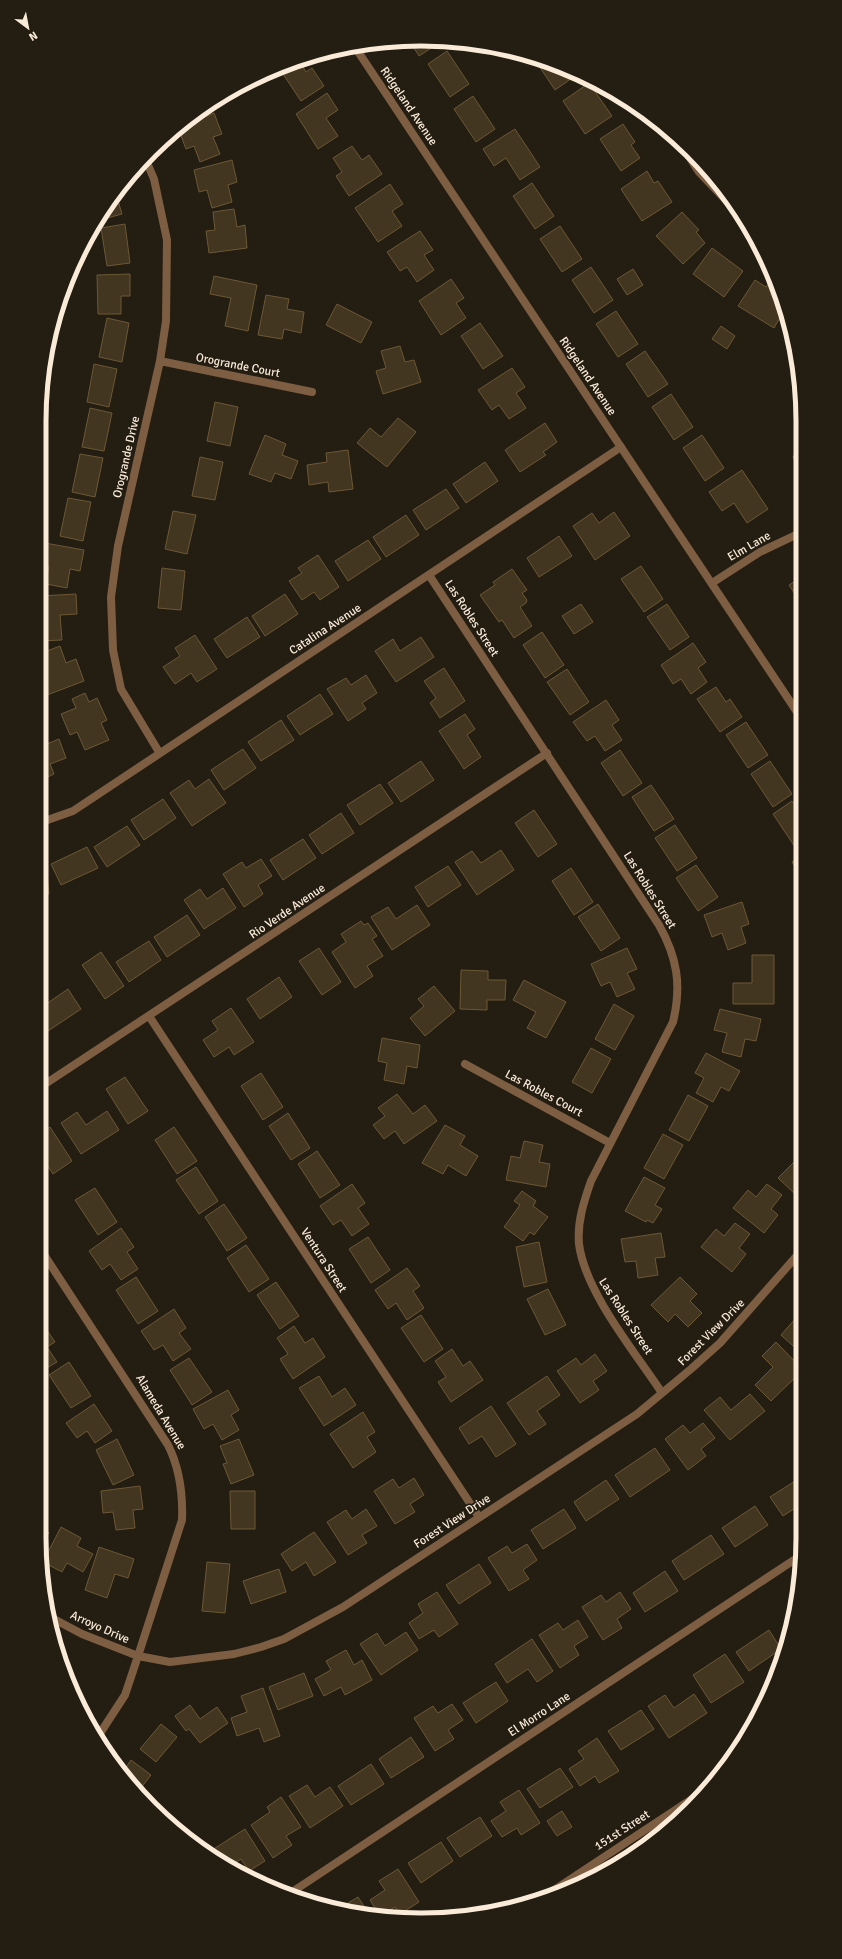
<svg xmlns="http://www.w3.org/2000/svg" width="842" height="1959" viewBox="0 0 842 1959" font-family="Signika,sans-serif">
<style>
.building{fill:#423620;stroke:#6c5835}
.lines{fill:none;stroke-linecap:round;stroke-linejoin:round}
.minor{stroke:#7d5e42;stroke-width:8}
.tertiary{stroke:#7d5e42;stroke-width:8}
.labels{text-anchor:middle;stroke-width:3.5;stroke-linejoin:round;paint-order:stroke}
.street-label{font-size:12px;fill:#faebd9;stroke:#241d12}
.rim{fill:none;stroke:#faebd9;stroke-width:5}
</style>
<rect width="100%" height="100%" fill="#241d12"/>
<path class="building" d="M409,40L437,41L439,43L419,56Z
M447,51L469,84L450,97L428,64Z
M533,57L544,59L575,76L555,90Z
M299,61L306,72L312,68L324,86L301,101L279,68Z
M589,83L612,116L585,134L563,101Z
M327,93L338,110L326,118L338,136L318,149L296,114Z
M473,96L495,129L476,142L454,109Z
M214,113L222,134L213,137L220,154L200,162L194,146L186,149L178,128Z
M623,124L635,142L631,145L640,158L621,171L600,139Z
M515,129L540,167L520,180L506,158L494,166L483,149Z
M352,146L362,160L369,155L382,174L349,196L336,176L342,172L333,158Z
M232,160L237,182L228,185L232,202L212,208L207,190L199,192L194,170Z
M647,171L654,183L658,181L672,202L642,221L621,189Z
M532,183L554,216L535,229L513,196Z
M390,184L403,204L392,211L402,226L378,242L355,208Z
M116,194L122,214L100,220L99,217Z
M234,209L237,227L245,225L247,248L209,253L206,231L215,230L213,212Z
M682,212L699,230L696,232L705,243L683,264L656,236Z
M125,224L130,263L107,266L101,228Z
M560,226L582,259L562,272L540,239Z
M420,231L433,250L424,255L434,270L417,282L407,267L400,271L387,252Z
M712,248L743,271L724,297L693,274Z
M591,267L613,300L594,313L572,280Z
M633,269L643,285L627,295L617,279Z
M130,274V296H121V314H98L97,275Z
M214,276L257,285L248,331L225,326L231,298L210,294Z
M451,279L464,298L456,303L466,318L441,335L419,301Z
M755,280L766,287L769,283L778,289L784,311L774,328L738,306Z
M266,295L289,299L287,309L304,312L301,333L284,329L282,339L258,335Z
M337,304L372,322L361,343L326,325Z
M616,311L638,344L618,357L596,324Z
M107,318L129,323L122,362L99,357Z
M480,323L503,356L483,369L461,336Z
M721,326L735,336L727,349L712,339Z
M400,346L405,362L414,360L421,382L383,394L376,371L386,368L381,351Z
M645,351L668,384L648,397L626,364Z
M94,364L117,369L109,407L87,402Z
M512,368L525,387L516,393L526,408L509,419L499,405L492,410L478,390Z
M671,394L693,427L674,440L652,407Z
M215,402L238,407L230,446L207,441Z
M90,408L112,413L104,451L82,447Z
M398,418L416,432L387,467L357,443L370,428L381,437Z
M545,423L557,442L543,452L546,455L520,472L505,450Z
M265,435L286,444L282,455L298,461L291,479L275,473L271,482L249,474Z
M702,435L724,468L705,481L683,448Z
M348,450L353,489L329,492L328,482L309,485L307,465L327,462L326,453Z
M80,454L103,458L95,497L72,492Z
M800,454V479L793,456Z
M200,457L223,462L215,500L192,496Z
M485,462L498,481L466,503L453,484Z
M742,470L768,509L747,523L734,503L722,511L709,492Z
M446,489L459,508L426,530L413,510Z
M68,498L91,502L83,541L60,536Z
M173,511L196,515L187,554L165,549Z
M614,512L630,536L595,560L573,526L592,513L599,523Z
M406,515L419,535L386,557L373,537Z
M559,536L572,556L539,577L527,558Z
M368,540L381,559L348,581L335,561Z
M45,543L84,550L80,571L70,569L67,588L46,584L49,566L42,565Z
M318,555L339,587L320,600L314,592L302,600L289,581L302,573L298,568Z
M641,566L663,599L644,612L621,579Z
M162,568L185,571L181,610L158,608Z
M512,569L527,590L522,593L527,600L526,603L520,607L532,626L514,638L502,620L499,622L480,595L495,585L493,582Z
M800,578V602L789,585Z
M76,594L77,614L60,615L62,640L39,641V596Z
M285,594L298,614L265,636L252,616Z
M581,604L593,622L574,634L562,616Z
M667,604L689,637L670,650L647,617Z
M247,617L260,637L227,658L214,639Z
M542,632L564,665L545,678L523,645Z
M195,635L217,669L197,682L191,673L175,684L163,667L180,656L175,648Z
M421,637L434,657L396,682L375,651L393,639L400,651Z
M693,643L706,662L698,668L707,682L691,694L681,679L673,684L661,665Z
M60,646L66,663L76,659L84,681L47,695L39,672V654Z
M444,668L465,701L440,718L430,703L436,698L424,681Z
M567,669L589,702L570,715L547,682Z
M366,675L377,693L362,703L366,709L348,721L327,689L346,678L351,685Z
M716,687L726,702L730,699L742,717L720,732L697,699Z
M85,693L89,702L97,698L107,720L101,723L109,740L85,750L77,732L70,735L61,714L76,708L72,699Z
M320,694L333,714L300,735L287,716Z
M606,700L619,720L612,725L622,740L605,751L595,736L587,741L573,722Z
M465,714L475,729L467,735L481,757L464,769L439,731Z
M281,720L294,740L261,761L248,742Z
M746,722L768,755L748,768L726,735Z
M39,738L42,746L59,739L66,758L50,764L54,774L39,781Z
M243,749L256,768L224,790L211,770Z
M620,750L642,783L623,796L601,763Z
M421,761L434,780L401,802L388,783Z
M770,761L792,794L773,807L751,774Z
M209,779L226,803L192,826L170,793L189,780L195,789Z
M380,784L393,803L360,825L347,805Z
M651,785L674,819L654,831L632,797Z
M163,799L176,818L144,840L131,820Z
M792,801L801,814V843L795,847L773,814Z
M534,810L557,844L538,857L515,823Z
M341,813L354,833L322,854L309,835Z
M675,825L697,858L677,871L655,838Z
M127,826L140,845L107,867L94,847Z
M303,839L316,858L283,880L270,860Z
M87,847L98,868L61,885L51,864Z
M501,850L514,870L477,895L455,862L472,851L481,863Z
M801,856V876L792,862Z
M261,859L272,876L258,885L263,894L244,907L223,874L242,862L246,868Z
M696,865L718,897L698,911L676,878Z
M448,866L461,885L428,907L415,887Z
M571,868L593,902L574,915L552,881Z
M47,873L49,894L39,895V874Z
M223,888L236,908L204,929L184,900L200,889L207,899Z
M742,902L749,924L741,927L746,943L728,950L722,933L712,937L704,915Z
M598,904L620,938L601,951L578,917Z
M417,905L430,925L392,950L371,917L388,907L396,919Z
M187,915L200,935L167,957L154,937Z
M361,921L364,925L368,923L377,936L372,939L383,956L367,966L373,976L355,988L332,952L346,942L341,934Z
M149,941L161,960L129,982L116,962Z
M319,948L341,982L322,995L299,961Z
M627,948L637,969L627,973L635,989L617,997L610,982L601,986L591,964Z
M101,952L124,986L105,999L82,965Z
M752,955H774V1004H733V983H752Z
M461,970L488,971V980H506L505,1000H487V1010L460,1009Z
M279,977L292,997L260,1019L247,999Z
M524,980L566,1002L546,1038L527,1028L536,1012L513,1000Z
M434,986L455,1011L425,1036L410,1018L424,1006L418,999Z
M68,989L81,1009L48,1031L39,1017V1009Z
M614,1004L634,1016L615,1050L595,1039Z
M231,1008L254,1042L234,1055L229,1047L214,1057L203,1040L218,1030L212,1021Z
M720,1009L761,1019L756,1041L745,1039L741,1057L722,1052L727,1033L714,1030Z
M382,1038L420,1045L417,1068L407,1066L404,1084L384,1080L387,1063L378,1061Z
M591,1048L611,1059L592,1093L572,1082Z
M706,1053L740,1071L729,1091L721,1087L713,1102L696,1093L704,1078L695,1073Z
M261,1073L283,1107L263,1120L241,1086Z
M125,1077L148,1111L128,1124L106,1089Z
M397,1094L413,1114L425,1105L437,1121L404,1144L395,1131L384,1139L373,1125L385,1116L378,1108Z
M688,1095L708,1106L689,1141L669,1130Z
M107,1111L119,1130L81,1154L61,1123L77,1112L86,1125Z
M288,1113L310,1148L291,1160L269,1126Z
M445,1125L465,1136L460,1145L478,1156L466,1176L448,1165L443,1174L422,1163Z
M50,1127L72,1161L53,1174L39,1153V1134Z
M174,1127L197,1161L177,1174L155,1140Z
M663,1134L683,1145L664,1179L644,1168Z
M524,1141L543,1145L539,1162L550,1164L546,1187L506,1180L511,1156L520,1158Z
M317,1151L340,1185L320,1198L298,1164Z
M802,1154V1187L795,1194L778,1178Z
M196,1167L218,1201L199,1214L176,1180Z
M644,1177L665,1188L655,1205L662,1209L653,1223L647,1220L646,1222L625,1211Z
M352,1184L365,1203L358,1208L369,1224L352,1236L341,1220L333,1225L320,1206Z
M767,1184L782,1195L771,1209L778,1215L764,1233L733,1208L748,1190L756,1197Z
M95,1188L117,1222L98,1235L75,1200Z
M522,1191L536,1201L533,1206L548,1217L534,1235L530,1232L523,1241L504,1227L520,1205L514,1201Z
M224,1204L247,1238L227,1251L205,1217Z
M735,1223L750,1234L739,1248L746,1254L732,1272L701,1247L716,1229L724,1236Z
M121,1228L134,1247L127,1252L138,1269L121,1280L110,1264L102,1270L89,1251Z
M661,1233L665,1257L655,1258L658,1275L638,1278L636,1261L625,1262L621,1239Z
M368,1237L390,1270L371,1283L349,1249Z
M539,1242L547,1282L524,1287L516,1247Z
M246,1245L269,1279L249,1292L227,1258Z
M407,1268L420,1286L413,1291L424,1308L407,1320L396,1303L388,1309L375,1290Z
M136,1277L158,1311L138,1324L116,1290Z
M680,1277L697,1294L690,1301L702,1313L688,1327L675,1314L668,1322L651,1305Z
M276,1282L299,1316L280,1329L257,1295Z
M548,1289L566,1325L545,1335L527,1299Z
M174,1309L186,1328L179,1333L191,1349L173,1361L163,1345L154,1350L141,1331Z
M421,1315L443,1349L424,1362L401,1328Z
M796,1318L802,1323V1354L781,1335Z
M42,1323L55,1342L47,1347L57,1362L40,1372L39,1325Z
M294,1326L305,1343L313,1338L325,1357L293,1379L280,1359L288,1354L277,1338Z
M776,1342L803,1370L771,1401L755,1385L773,1367L762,1356Z
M452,1349L463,1366L470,1361L483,1380L451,1402L438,1382L446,1377L435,1361Z
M595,1354L607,1371L593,1381L599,1390L580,1403L557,1371L576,1358L581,1365Z
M189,1358L212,1392L192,1405L170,1370Z
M69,1362L91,1396L71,1408L49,1375Z
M319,1376L332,1397L345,1388L356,1405L324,1426L299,1388Z
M547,1376L560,1395L537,1411L546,1424L529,1435L507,1403Z
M228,1390L239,1410L231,1415L239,1430L222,1440L213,1424L204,1429L193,1409Z
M750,1394L765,1411L730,1440L704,1410L720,1397L731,1410Z
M94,1404L112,1431L95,1443L87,1431L77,1438L66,1423Z
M491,1406L516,1444L496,1457L482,1436L469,1444L459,1428Z
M363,1412L375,1432L367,1437L376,1452L353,1468L330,1434Z
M703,1423L715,1438L701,1449L706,1456L688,1470L665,1439L683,1425L690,1433Z
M117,1439L134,1475L113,1485L96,1450Z
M239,1439L254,1475L231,1484L223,1464L227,1463L220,1446Z
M655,1448L670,1470L630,1497L615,1475Z
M803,1476V1503L783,1516L770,1497Z
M414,1478L424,1495L410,1504L415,1512L395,1524L374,1491L393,1479L399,1488Z
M606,1480L619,1499L586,1521L574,1502Z
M140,1486L143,1509L133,1510L135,1528L116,1530L113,1512L103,1513L101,1491Z
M230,1491H255V1529H231Z
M755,1506L768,1525L735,1547L722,1528Z
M366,1509L377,1526L362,1535L367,1543L348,1555L327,1522L346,1510L352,1519Z
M564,1509L576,1528L543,1549L531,1530Z
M39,1523L49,1533L40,1542L39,1538Z
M61,1527L81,1538L77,1546L93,1554L83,1572L67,1563L62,1572L43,1562Z
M314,1532L336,1562L314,1576L306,1562L292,1571L281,1554Z
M711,1535L724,1554L684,1580L672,1561Z
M527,1544L537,1560L523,1570L529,1579L509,1591L488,1558L507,1546L512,1553Z
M99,1547L134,1559L128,1578L115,1574L107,1598L85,1590Z
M207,1562L230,1564L225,1613L202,1611Z
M479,1564L491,1583L459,1604L446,1585Z
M279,1569L286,1592L251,1604L243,1581Z
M665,1571L678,1591L645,1612L633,1593Z
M437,1592L458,1624L439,1637L434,1630L419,1639L409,1623L423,1613L418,1604Z
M620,1592L631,1609L617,1619L622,1628L603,1640L582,1607L601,1595L606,1602Z
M578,1620L588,1637L574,1646L579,1655L560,1668L539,1635L558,1623L563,1630Z
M769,1630L781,1649L749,1671L736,1652Z
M406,1632L418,1650L381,1675L360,1644L377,1633L385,1646Z
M532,1639L553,1671L537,1682L528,1669L507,1683L495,1664Z
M346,1650L354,1665L362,1660L372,1680L345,1695L341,1687L324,1696L315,1679L331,1670L326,1661Z
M725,1654L744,1682L711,1703L693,1675Z
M304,1673L313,1696L278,1710L269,1687Z
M496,1682L508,1701L476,1723L463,1703Z
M263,1688L280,1736L264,1742L259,1728L237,1736L231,1718L247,1712L241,1696Z
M694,1694L707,1713L669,1738L648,1706L665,1695L674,1708Z
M452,1704L463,1720L448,1730L454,1739L435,1751L414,1718L433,1706L438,1713Z
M190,1705L200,1719L217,1707L228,1723L200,1743L189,1729L186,1731L175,1716Z
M641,1710L654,1729L621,1750L608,1731Z
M161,1724L177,1737L156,1762L140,1749Z
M411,1737L424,1757L391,1778L379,1759Z
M597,1738L619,1771L599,1783L595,1776L580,1786L569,1769L584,1759L578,1751Z
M131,1760L151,1775L137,1793L122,1773Z
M371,1764L384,1784L351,1805L338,1786Z
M560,1768L573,1787L540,1808L527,1789Z
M307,1785L315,1797L330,1787L343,1806L310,1828L289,1796Z
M519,1790L540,1823L521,1835L517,1828L502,1837L491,1821L506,1811L500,1802Z
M281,1797L301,1827L286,1836L292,1845L273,1858L251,1825L270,1812L267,1807Z
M562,1811L572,1827L557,1836L547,1821Z
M480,1817L492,1836L460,1857L447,1838Z
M245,1829L265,1861L249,1871L241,1859L228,1867L209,1852Z
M441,1842L453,1861L421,1883L408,1863Z
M398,1869L419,1902L400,1914L395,1907L380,1916L370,1900L385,1890L379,1881Z
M358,1897L370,1915L347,1913L338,1909Z"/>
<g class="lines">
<path class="minor" d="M683,147L699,172L739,214
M145,158L154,179L167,240L166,321L160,361L118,546L111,597L113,650L121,689L159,752
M160,361L312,392
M429,575L659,925C677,957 682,985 673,1022L591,1181C584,1201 577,1222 579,1244C585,1292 635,1352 662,1393
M712,583L760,552L800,533
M39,823L73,811L621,447
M149,1016L479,1517
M465,1064L610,1143
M39,1088L547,753
M39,1247L168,1445C180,1469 183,1493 182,1520L138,1656L82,1634L52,1618
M97,1738L125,1695L138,1656L170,1662L234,1654L261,1647L284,1639L343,1607L637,1414L691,1369L720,1343L802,1250
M292,1892L800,1556"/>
<path class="tertiary" d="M355,47L801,718
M551,1892L707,1789"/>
</g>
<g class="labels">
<g class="street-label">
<text transform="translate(409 106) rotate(56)" y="4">Ridgeland Avenue</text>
<text transform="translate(238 365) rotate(11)" y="4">Orogrande Court</text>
<text transform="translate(588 376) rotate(56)" y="4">Ridgeland Avenue</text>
<text transform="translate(126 457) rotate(-77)" y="4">Orogrande Drive</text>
<text transform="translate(749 546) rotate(-30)" y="4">Elm Lane</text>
<text transform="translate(472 618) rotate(57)" y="4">Las Robles Street</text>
<text transform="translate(325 629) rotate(-33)" y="4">Catalina Avenue</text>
<text transform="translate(650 890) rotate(58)" y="4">Las Robles Street</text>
<text transform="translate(287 911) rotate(-34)" y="4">Rio Verde Avenue</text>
<text transform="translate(544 1093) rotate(28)" y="4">Las Robles Court</text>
<text transform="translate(324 1260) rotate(57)" y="4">Ventura Street</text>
<text transform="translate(626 1316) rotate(57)" y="4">Las Robles Street</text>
<text transform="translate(711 1332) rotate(-45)" y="4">Forest View Drive</text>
<text transform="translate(161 1412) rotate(59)" y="4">Alameda Avenue</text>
<text transform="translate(452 1521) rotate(-33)" y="4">Forest View Drive</text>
<text transform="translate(100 1627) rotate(24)" y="4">Arroyo Drive</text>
<text transform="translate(539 1714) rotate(-33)" y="4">El Morro Lane</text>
<text transform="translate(622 1830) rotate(-33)" y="4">151st Street</text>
</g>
</g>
<path d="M0 0H842V1959H0ZM421 46H421A375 375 0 0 1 796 421V1538A375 375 0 0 1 421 1913H421A375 375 0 0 1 46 1538V421A375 375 0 0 1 421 46Z" fill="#241d12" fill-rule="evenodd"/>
<path class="rim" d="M421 46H421A375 375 0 0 1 796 421V1538A375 375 0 0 1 421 1913H421A375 375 0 0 1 46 1538V421A375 375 0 0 1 421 46Z"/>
<g transform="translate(28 28) rotate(148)" stroke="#241d12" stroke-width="3" paint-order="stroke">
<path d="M0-3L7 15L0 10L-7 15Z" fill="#faebd9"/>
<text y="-6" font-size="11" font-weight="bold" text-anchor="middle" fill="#faebd9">N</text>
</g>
</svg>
